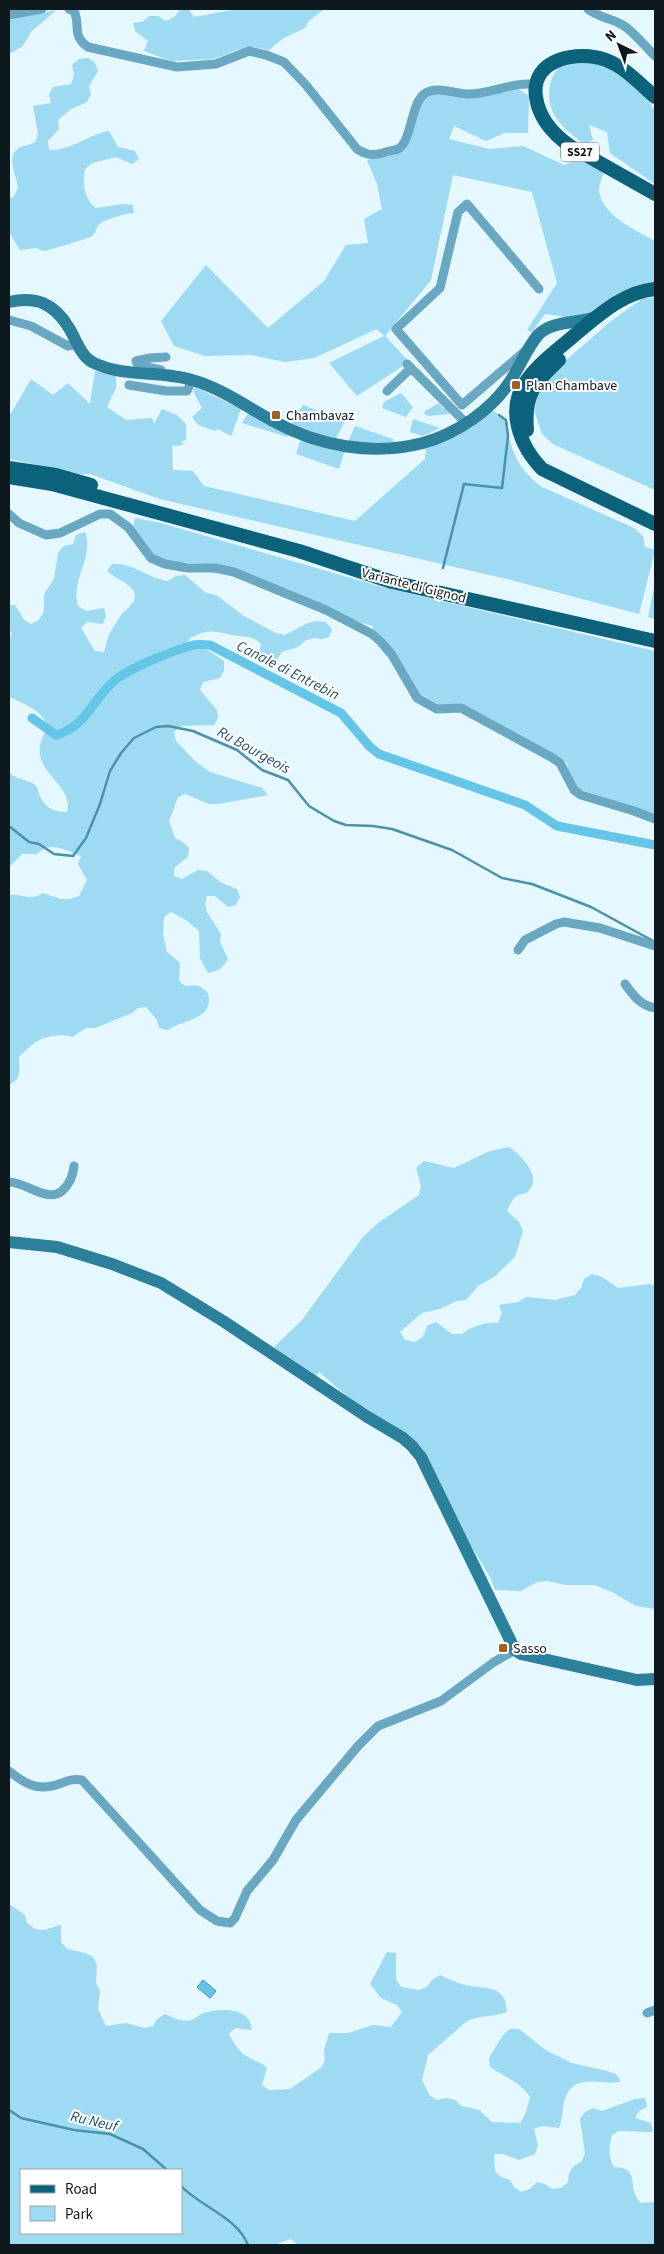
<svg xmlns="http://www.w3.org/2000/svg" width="664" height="2254" viewBox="0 0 664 2254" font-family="'Source Sans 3',sans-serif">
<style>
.green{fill:#9edaf1;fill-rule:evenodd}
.water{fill:#64c5e7;stroke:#4a91aa}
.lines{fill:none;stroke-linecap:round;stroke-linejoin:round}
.stream{stroke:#4a91aa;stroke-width:2.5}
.canal{stroke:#64c5e7;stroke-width:9}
.street{stroke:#69a8c0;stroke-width:9}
.secondary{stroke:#2d809b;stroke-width:12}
.primary{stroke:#0b627a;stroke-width:14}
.poi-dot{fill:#9f5f29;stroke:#fff;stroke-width:2}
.labels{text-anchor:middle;stroke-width:4;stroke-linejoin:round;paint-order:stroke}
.shield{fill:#fff;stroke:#565e61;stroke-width:1}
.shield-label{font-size:12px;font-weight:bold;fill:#0e191d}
.poi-label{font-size:14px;fill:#0e191d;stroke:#fff;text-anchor:start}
.street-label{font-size:14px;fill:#0e191d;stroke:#fff}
.water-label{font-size:15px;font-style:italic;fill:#275160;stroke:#fff}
</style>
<rect width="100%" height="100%" fill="#e5f7ff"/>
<path class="green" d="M237,9H324L309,21L305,28L282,39L269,50L254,47L237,50L214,59L171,61L144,51L148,41L135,31L133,23L142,22L149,16H158L166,21L174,17L180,10H189L194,17Z
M56,10L31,32L23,46L9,54V20Z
M88,58L95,63L98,71L89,86L91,94L87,102L71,109L58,120L59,129L48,141L49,150C71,151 87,135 109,131L118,147L135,151L139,159L132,164L116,157L92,163L85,169C82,183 84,199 96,208L123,204L133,205L134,213C128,213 106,219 101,223C96,227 96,232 92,236C90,238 49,250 44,251L36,248L20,250L9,232V199L14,196L18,188C17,176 4,154 21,147C27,145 31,145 36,141L38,133L33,106L51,103L49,94L53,87L71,84L74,75L72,65L79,59Z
M567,61L604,62L644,93L655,112V184L610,153L607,132L589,125L593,140L584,144C564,129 545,114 550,86C552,74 557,68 567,61Z
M517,88L529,96L528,133H505L486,141L454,126L449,139L489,149L523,146L564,165L581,158L604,172C602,177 599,185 599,191C603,216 635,230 655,241V285L584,316L573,318L545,314L532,332L527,330L557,283L532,192L453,175L431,280L385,336L409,362L357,396L329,363L384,336L377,329L314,358L284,362L252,355L205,356L174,346L161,321L206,265L268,328L324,281L346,245L368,243L364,219L382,209L377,184L367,160L400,150L425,95L439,90L452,95Z
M655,297V490L553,444L542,434L535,413L536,392L555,370L611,321L642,299Z
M95,371L116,374V388L107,407L126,420L152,418L154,424L162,409L177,415L186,424V440L181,442L184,445L172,446L173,470L193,471L204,486L355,521L425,459L426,447L488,407L506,420C510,450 518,469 542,487L634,528L643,536L645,547L655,550L639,614L507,579L160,499L90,474H80L9,459V414L12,412L31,379L53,395L68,383L90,404Z
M195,387L241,409L231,436L218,429L215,431L198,425L192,417L202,408L193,391Z
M401,393L413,407L406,417L382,408L384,402Z
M439,403L443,409L445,407L449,409V414L429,416L424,414L425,411Z
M303,405L345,421L335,440L291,424Z
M248,413L285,432L288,437L242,423Z
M413,419L440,428L423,436L410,432Z
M355,426L393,439V442H348Z
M301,439L345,450L339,469L296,454Z
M135,518L161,523L382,587L655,651V816L579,789L569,777L567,763L556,755L476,712L440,705L422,695H418L373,630V626L359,622L218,565L165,561L155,556L133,527Z
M85,532C95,556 70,580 78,606L86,611L104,608L106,616L103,624L87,622L81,628L95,651L104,652C106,646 107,638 110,633C114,627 118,618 123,613C129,606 139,601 133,590C128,582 114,578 107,571L112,564C135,563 147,578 168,581L176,576L185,575L206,593L216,595L244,616L276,633L285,635L308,623L317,621L326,622L332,629L329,637L321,639L313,638L305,641L298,647L282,652L277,659L270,663L262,661L259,652L261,644C254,637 249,637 239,636C218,633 209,626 189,639V647L208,650L224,661V670L220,678L203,682L200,690L217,710L218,718L214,725L180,726L174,732L176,741L195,761L210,772L262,788L268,795L218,804H209L185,794L178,797L169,821L175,838L183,842L189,848L188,857L174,868V876L182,879L198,870L207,871L220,882L237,889L240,897L236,905L228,907L215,896H207L205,904L207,912L221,934L220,942L228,959C223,968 218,971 208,973L200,958L199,931L186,920L171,912L164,917L163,935L167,952L180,963L179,981L185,986C192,985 198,984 204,989C207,992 209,994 209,999C209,1021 181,1020 168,1030L159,1028L157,1020L146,1007L138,1008L132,1013L95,1028H86L72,1037C60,1033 42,1036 32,1045C27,1049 25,1052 19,1056C19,1069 23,1078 9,1085V895C23,893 29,902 43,893L61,899H70L79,896L87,880L78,864L81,856C65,850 51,840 37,854H22L9,867V772C17,781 30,779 36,786C38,789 38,791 39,794C44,807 53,812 67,812C75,780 19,770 48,728C44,711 24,704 10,697L9,694V642L12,633L9,629V605H15L24,620L31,624L39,620L44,611V594L54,579L58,553L64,546L73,544L76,535Z
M655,583V619L648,617Z
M509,1147C521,1155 545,1179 526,1193C525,1194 520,1194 518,1195C512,1198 510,1205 507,1211L519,1222L523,1231L515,1257L494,1277L478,1286L466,1300L457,1301L440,1309L422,1313L400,1332L405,1340L415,1342L423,1337L427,1326L436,1322L452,1334H462C473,1326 484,1322 498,1323L502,1313L499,1305L518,1302L526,1297L555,1300L575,1295L581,1288L584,1279L592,1274L602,1277L618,1288L650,1284L655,1286V1609L636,1606L612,1592L595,1585H566L547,1581L537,1582L521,1591L495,1590L490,1577L459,1526L422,1448L355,1403L319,1372L316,1377L277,1352L274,1347L302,1320L363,1237L378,1223L419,1195L421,1186L416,1168L424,1161L454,1168L490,1151Z
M9,1904L25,1915L27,1923L35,1929L44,1930L61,1925V1942L67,1949L85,1953L93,1957L97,1965L96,1983L100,1991L98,2009L106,2026L126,2023L144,2028L153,2026L157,2019L165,2014C172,2017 183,2023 191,2020C195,2019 198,2016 201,2014C219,2008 250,2006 252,2030L235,2028L229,2034C235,2045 239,2053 250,2058C257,2062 261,2062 267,2068L262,2085L269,2090L290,2089L322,2067L325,2059L324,2050L329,2033H348L373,2025L391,2027L402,2012L397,2005L381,1998L370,1984L387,1952L396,1953V1979L401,1987L419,1990L427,1987L432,1980L440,1975C448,1979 457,1983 466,1985C486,1990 505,1983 507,2012C493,2017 480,2015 467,2021L428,2055L422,2080L430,2096L437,2100L446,2098L455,2100L462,2106L479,2110L492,2122L520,2123L525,2115L530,2097C520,2082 505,2077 490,2067L489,2058L503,2035L510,2029H519L547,2051L572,2063L607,2071L616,2074L621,2081C605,2087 578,2072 567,2094C561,2104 564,2117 559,2128L542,2126L534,2129L538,2145L535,2154L519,2160L503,2154H494L495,2171L501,2177L510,2180L514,2187L521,2192L530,2189L537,2182L545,2184L552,2189L561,2188L568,2182L569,2173L574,2166L582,2161L585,2153L580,2119L585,2112L593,2108L602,2111L635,2099L645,2098L647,2107L639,2111L635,2118L651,2123L653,2132L619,2131L612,2135C609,2145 608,2158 614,2167C643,2168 625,2189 641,2203L655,2202V2245H298L291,2239L273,2245H9ZM21,2170H181V2233H21Z"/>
<path class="water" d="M203,1980L216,1991L210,1998L197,1987Z"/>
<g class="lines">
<path class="stream" d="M443,568L464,484L502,488L508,436L506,420L499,415
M9,826L29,842L39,844L54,854L73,856L86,838L100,804L110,771L121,753L134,738L156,727L168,726L193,731L237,750L262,770L288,780L309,806L334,821L346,825L373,826L392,829L452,850L502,878L532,884L591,907L655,942
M9,2110L21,2118L74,2130L110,2134L143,2149L167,2170
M181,2186C201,2207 237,2217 248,2245"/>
<path class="canal" d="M32,718L56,735C86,727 92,700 114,681C129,668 174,650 194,645C199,644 205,645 210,645L341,713L370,747L379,754L525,805L557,826L655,845"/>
<path class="street" d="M69,9L74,11C81,26 71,35 88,47L177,67L216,64L249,51L266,55L284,62L306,85L357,149C366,155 373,156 383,153C387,151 393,151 398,149C412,141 410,106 424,94C436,85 455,94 469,94C491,94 518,80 536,85
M588,9C600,19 615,18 627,28C637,36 646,47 655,56
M9,15L42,9
M9,320L31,326L68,346L77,344
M525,351L462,405L396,329L440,288L458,212L467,204L539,289
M407,364L466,423
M161,370L138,365L136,361L150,358L166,357
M129,385L166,391H187L192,380
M387,391L411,368
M9,514L19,523L46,535L60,533L100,514H110L128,527L151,558L165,564L188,568H215L234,572L326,610L372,634L381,642L392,655L417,698L437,709L461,708L551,757L560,763L574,790L581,795L634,811L655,819
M518,950L525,940L556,924L564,922L600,928L655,946
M625,984C633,995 641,1006 655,1008
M9,1182C26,1182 47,1203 62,1191C70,1184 73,1176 74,1166
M9,1771C24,1783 36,1791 56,1785C66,1782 71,1778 82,1780L200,1910L217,1921L230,1923L235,1918L247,1891L273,1860L296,1820L358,1746L378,1726L441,1701L494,1662L515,1650
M647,2013L655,2010"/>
<path class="secondary" d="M9,302C36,296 54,303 69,328C76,339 80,355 92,362C123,378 160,370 192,380C221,388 247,407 273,421C318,446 372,456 423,443C456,434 492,410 511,380C520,366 527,348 538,335C553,320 577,324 595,317
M9,1242L57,1247L112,1264L161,1283L223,1321L366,1416L403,1438L412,1446L421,1457L515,1650L521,1654L637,1680L655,1679"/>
<path class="primary" d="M655,97C641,85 625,67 606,60C579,50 530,58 536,97C539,119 553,134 570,146L655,194
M655,289C624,292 600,314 577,333C560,348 540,362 527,380C505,409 520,446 542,469L655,524
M527,430C524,394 534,384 559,360
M9,468L56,475L91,485
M9,477L52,484L299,551L392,582L655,641"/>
</g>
<g class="poi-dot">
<rect x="511" y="380" width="10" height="10" rx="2.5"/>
<rect x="271" y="410" width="10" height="10" rx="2.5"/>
<rect x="498" y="1643" width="10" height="10" rx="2.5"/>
</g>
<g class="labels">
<rect class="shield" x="561" y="142.5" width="38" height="19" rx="4"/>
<g class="shield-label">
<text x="580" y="156">SS27</text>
</g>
<g class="poi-label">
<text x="526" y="390">Plan Chambave</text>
<text x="286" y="420">Chambavaz</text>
<text x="513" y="1653">Sasso</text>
</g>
<g class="street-label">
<text transform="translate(414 585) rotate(14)" y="5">Variante di Gignod</text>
</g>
<g class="water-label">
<text transform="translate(288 670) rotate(27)" y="5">Canale di Entrebin</text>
<text transform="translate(254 750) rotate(29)" y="5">Ru Bourgeois</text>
<text transform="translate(94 2121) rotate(13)" y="5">Ru Neuf</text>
</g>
</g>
<rect width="664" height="2254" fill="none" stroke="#0e191d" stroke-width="20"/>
<rect x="20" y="2169" width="162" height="65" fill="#ffffff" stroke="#9fa3a5"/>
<rect x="30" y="2185" width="25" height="8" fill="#0b627a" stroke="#9fa3a5"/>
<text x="65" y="2194" font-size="15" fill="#0e191d">Road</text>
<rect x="30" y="2206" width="25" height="15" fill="#9edaf1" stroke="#9fa3a5"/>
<text x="65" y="2219" font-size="15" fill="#0e191d">Park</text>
<g transform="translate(619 45) rotate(318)" stroke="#ffffff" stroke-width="4" paint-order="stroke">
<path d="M0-4L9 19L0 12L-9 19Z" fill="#0e191d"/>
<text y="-8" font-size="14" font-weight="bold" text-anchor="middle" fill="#0e191d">N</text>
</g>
</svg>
